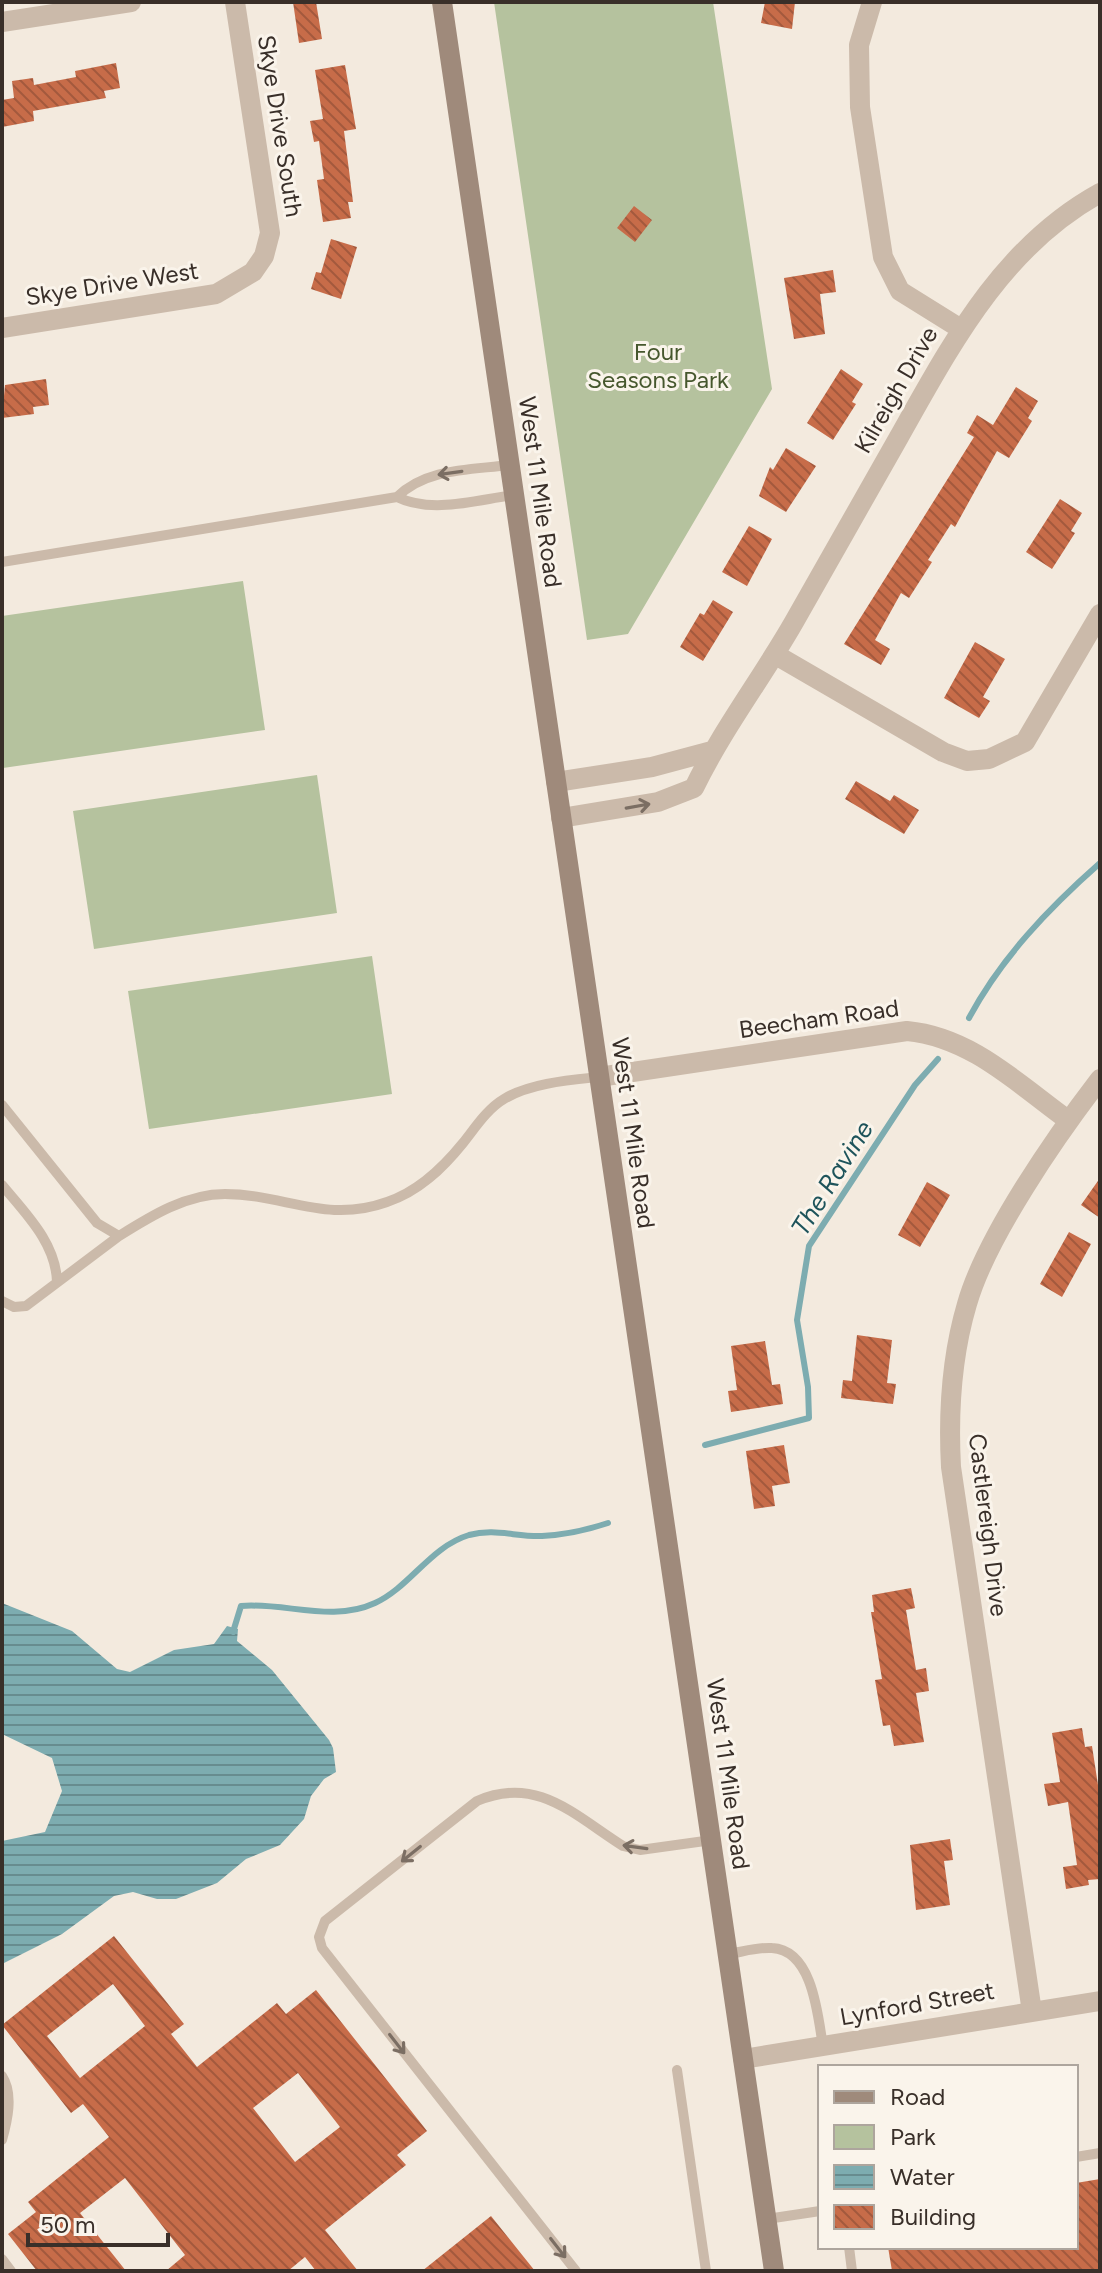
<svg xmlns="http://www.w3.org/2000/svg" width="1102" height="2273" viewBox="0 0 1102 2273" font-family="Figtree,sans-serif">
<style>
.park{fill:#b5c29e}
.water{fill:url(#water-rules)}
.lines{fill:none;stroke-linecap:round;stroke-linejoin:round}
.stream{stroke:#7dacb0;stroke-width:6}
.building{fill:url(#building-back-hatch);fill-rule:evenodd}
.lane{stroke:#cbbaaa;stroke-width:10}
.street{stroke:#cbbaaa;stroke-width:20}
.secondary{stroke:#9f8a7b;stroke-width:20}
.oneway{stroke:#7b6e63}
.labels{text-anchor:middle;stroke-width:6;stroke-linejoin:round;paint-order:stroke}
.street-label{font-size:24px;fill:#392f29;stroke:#faf4eb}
.park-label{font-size:24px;fill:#46572d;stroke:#faf4eb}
.water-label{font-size:26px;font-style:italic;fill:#1e545b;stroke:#faf4eb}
</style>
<defs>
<pattern id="water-rules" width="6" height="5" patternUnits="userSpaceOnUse" patternTransform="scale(2)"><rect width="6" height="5" fill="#7dacb0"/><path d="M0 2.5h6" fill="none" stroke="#678c8f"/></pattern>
<pattern id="building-back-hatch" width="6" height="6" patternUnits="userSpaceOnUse" patternTransform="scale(2)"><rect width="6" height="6" fill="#c76c49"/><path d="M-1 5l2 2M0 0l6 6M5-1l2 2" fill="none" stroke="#a3593d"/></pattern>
</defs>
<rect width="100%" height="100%" fill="#f3eade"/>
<path class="park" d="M494,2H713L772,389L628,634L587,640Z
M243,581L265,730L3,768L2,616Z
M317,775L337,913L94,949L73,811Z
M372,956L392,1094L149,1129L128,991Z"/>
<path class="water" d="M2,1603L72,1631L117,1669L130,1672L174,1650L214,1644L227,1626L238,1629L237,1641L272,1670L329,1740L333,1748L336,1772L324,1779L311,1796L304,1819L280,1845L246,1859L217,1883L176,1899H157L133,1892L114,1896L62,1934L2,1964V1841L45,1832L62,1791L52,1758L2,1734Z"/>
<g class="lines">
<path class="stream" d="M969,1018C1001,958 1049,908 1100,863
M705,1445L809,1418L808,1387L797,1320L809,1246L915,1085L938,1059
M233,1632L241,1606C285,1602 332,1623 375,1603C410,1587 430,1547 469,1535C495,1528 516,1537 542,1536C564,1535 587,1530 608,1523"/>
</g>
<path class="building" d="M293,2H316L322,39L299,43Z
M765,2H795L792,29L761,23Z
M116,63L120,88L104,91L106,98L33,111L34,121L2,127V100L14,98L12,81L33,78L34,85L76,77L75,71Z
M345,65L356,129L344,131L353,202H348L351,218L323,222L317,180L324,179L319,141L314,142L310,121L323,119L315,70Z
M634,206L652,220L635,242L617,228Z
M331,239L357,247L341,299L311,289L316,272L321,273Z
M833,270L836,292L820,294L825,334L794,339L784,278Z
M841,369L863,384L852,402L856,404L833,440L807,423Z
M46,379L49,405L33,407L34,414L2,418L5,385Z
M1016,387L1038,401L1028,418L1032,421L1009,458L997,451L955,527L951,524L928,560L932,562L909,598L901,593L875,640L890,649L881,665L844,644L974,437L967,433L977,415L993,425Z
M786,448L816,466L786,512L759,496L770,467L773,470Z
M1060,499L1082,513L1071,531L1075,533L1052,569L1026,552Z
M749,526L772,539L747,586L722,572Z
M713,600L733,612L703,661L680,647L700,613L704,615Z
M975,642L1005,659L983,697L990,701L979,718L944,698Z
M856,781L890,801L894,795L919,810L904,834L845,799Z
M1100,1178V1218L1081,1205Z
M927,1182L950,1195L920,1247L898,1235Z
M1069,1232L1091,1244L1062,1297L1040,1284Z
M857,1335L892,1340L887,1383L896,1384L893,1404L841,1398L843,1380L852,1381Z
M765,1341L772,1385L780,1384L783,1404L731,1412L728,1391L737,1390L731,1346Z
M784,1445L790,1483L772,1486L775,1506L754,1509L746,1451Z
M911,1588L915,1608L906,1610L916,1670L926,1668L929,1691L916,1693L924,1742L894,1746L890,1725L883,1726L875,1680L882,1679L871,1612H874L872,1595Z
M1082,1728L1085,1747L1092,1746L1100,1798V1879L1088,1880L1089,1885L1066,1889L1063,1867L1077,1865L1068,1802L1048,1806L1044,1784L1060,1782L1052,1733Z
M950,1839L953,1860L944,1861L950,1905L916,1910L910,1845Z
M114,1936L184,2024L171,2034L197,2067L277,2003L286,2014L316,1990L427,2131L397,2155L406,2165L325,2230L358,2271H316L305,2257L288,2271H166L185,2255L125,2178L80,2213L126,2271H37L8,2234L36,2212L28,2202L109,2137L83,2104L71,2113L2,2025ZM113,1984L145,2026L80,2078L47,2036ZM298,2073L340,2127L295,2162L253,2108Z
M1100,2179V2271H892L888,2247H1076V2183Z
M491,2216L535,2271H422Z"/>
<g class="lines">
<path class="lane" d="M397,497C426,468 471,470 509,465
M2,562L397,497C432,514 476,500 514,495
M2,1105L97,1223L119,1236C151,1216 186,1194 225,1194C284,1194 326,1224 387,1202C418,1192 442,1169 463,1143C475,1128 487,1109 504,1099C530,1083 570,1080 599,1077
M2,1185C26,1214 56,1243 57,1282
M2,1301L14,1307L26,1306L119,1236
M728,1954C742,1952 758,1947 772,1948C813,1950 818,2016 823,2047
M677,2070L706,2271
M2,2076C14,2094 7,2122 2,2140
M1076,2157L1100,2153
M767,2219L820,2211
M849,2247L852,2271
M2,2259L11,2271
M576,2271L322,1948L319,1937L325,1921L477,1801C537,1775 574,1815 623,1846L640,1850L712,1840"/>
<path class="street" d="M872,2L859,45L860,107L883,257L900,291L961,329
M2,22L131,2
M2,328L216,294L253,272L264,256L270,233L235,2
M776,655L943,752L967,761L989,759L1025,742L1100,614
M556,782L652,767L712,751
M561,818L658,802L694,788C722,730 762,678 794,622C829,560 864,499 899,437C952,343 1002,247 1100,193
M599,1077L907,1031C971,1037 1018,1084 1068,1120
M1032,2012L951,1467C948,1411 951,1358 967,1304C986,1237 1057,1135 1100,1079
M743,2059L1100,2001"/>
<path class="secondary" d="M442,2L774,2271"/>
</g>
<defs><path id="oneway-shaft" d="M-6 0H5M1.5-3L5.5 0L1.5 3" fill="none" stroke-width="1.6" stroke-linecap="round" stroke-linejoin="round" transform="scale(2)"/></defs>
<g class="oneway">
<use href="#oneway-shaft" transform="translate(450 473) rotate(172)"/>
<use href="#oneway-shaft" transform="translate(638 806) rotate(-10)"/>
<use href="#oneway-shaft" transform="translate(635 1847) rotate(-172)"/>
<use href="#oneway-shaft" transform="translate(411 1854) rotate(141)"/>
<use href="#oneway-shaft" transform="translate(397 2044) rotate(52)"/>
<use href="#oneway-shaft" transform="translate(558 2248) rotate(52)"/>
</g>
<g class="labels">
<g class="street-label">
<text transform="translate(280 126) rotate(81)" y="8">Skye Drive South</text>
<text transform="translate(112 284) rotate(-9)" y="8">Skye Drive West</text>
<text transform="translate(896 390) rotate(-60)" y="8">Kilreigh Drive</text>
<text transform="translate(540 492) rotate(82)" y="8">West 11 Mile Road</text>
<text transform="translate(819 1019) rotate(-8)" y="8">Beecham Road</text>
<text transform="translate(633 1133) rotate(82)" y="8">West 11 Mile Road</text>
<text transform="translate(988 1525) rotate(83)" y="8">Castlereigh Drive</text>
<text transform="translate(728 1774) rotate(82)" y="8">West 11 Mile Road</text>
<text transform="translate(917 2004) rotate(-10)" y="8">Lynford Street</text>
</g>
<g class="park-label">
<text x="658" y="360">Four<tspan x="658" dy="28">Seasons Park</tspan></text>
</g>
<g class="water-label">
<text transform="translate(832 1178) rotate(-58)" y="9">The Ravine</text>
</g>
</g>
<rect width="1102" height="2273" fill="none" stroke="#392f29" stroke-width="8"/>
<rect x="818" y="2065" width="260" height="184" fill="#faf4eb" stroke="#ada59d" stroke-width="2"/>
<rect x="834" y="2091" width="40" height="12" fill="#9f8a7b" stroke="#ada59d" stroke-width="2"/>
<text x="890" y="2105" font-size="24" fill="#392f29">Road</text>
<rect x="834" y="2125" width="40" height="24" fill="#b5c29e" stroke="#ada59d" stroke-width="2"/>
<text x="890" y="2145" font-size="24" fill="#392f29">Park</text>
<rect x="834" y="2165" width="40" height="24" fill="url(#water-rules)" stroke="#ada59d" stroke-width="2"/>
<text x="890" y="2185" font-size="24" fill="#392f29">Water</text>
<rect x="834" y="2205" width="40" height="24" fill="url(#building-back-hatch)" stroke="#ada59d" stroke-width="2"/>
<text x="890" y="2225" font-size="24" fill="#392f29">Building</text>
<path d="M28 2233v12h140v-12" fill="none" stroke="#392f29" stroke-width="4"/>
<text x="40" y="2233" font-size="24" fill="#392f29" stroke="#faf4eb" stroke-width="6" paint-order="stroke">50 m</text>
</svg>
